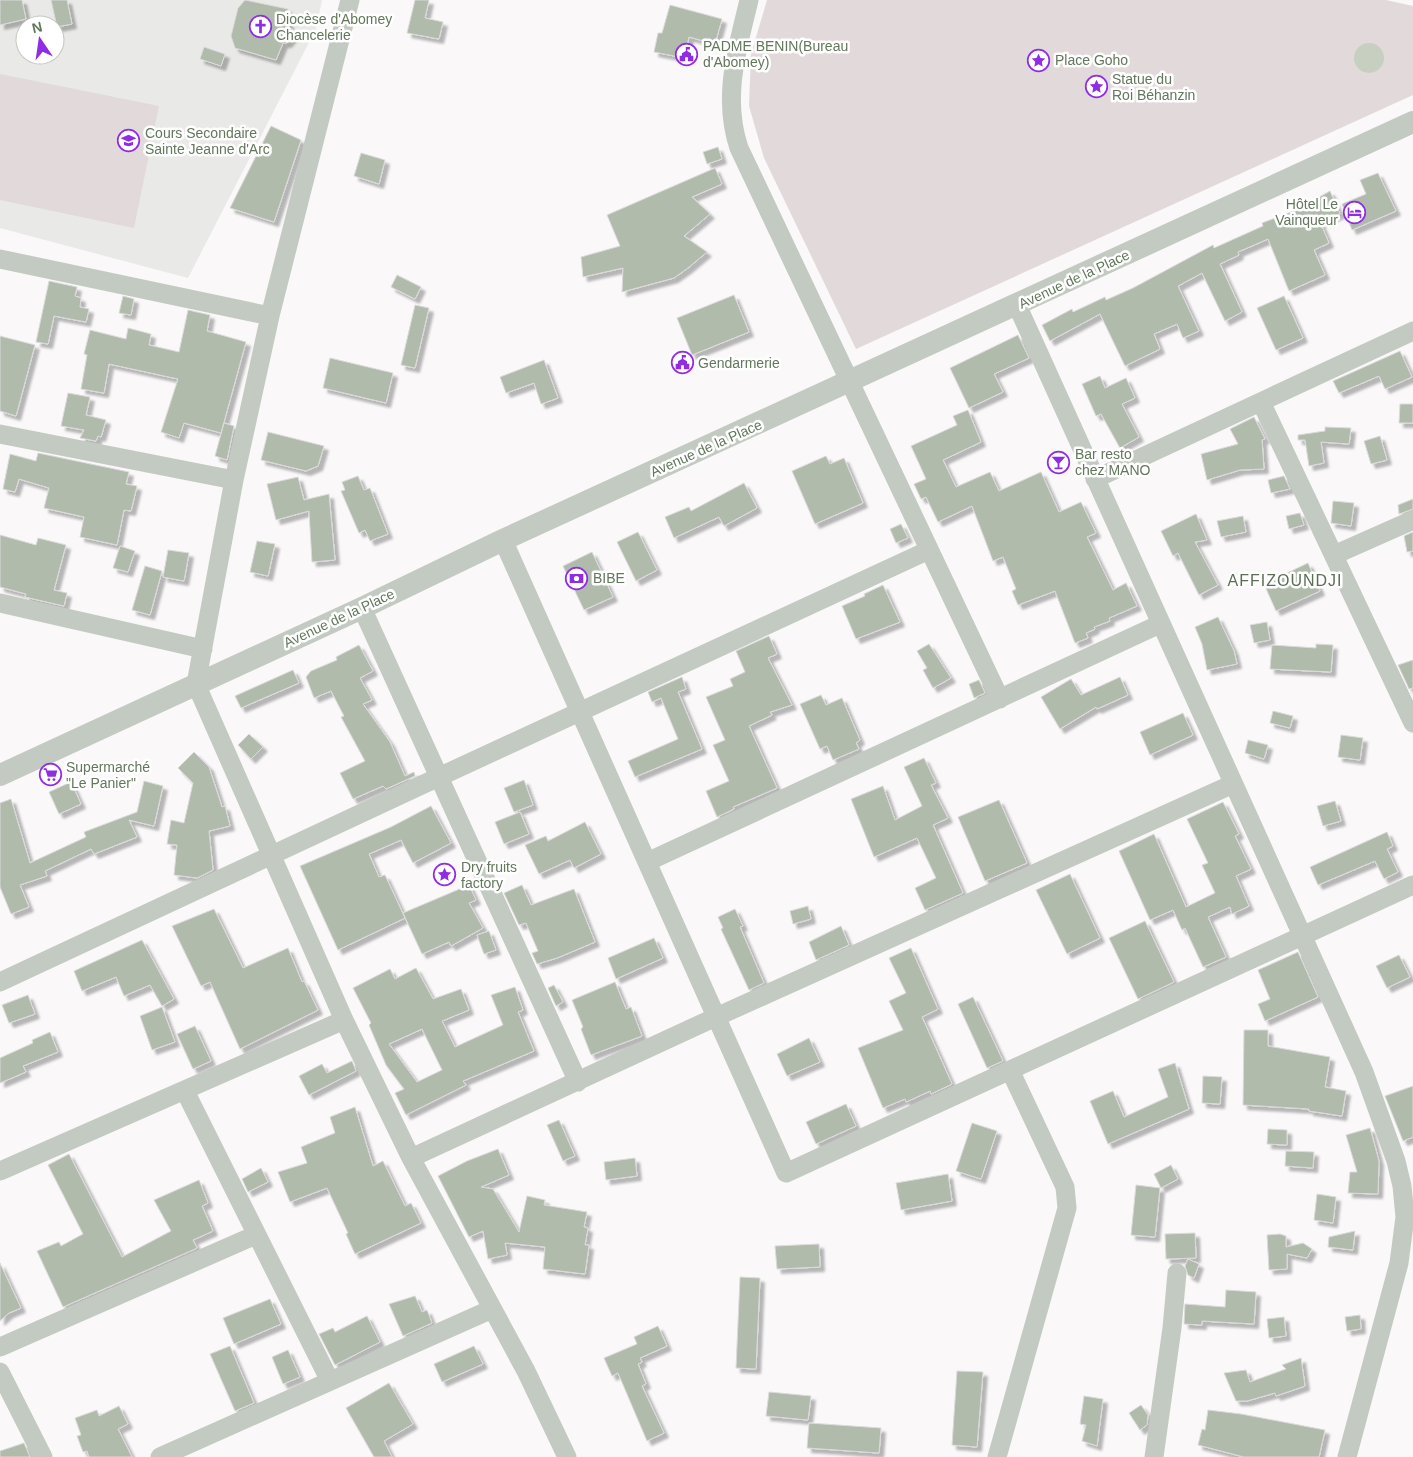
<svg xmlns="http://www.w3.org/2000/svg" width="1413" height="1457" viewBox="0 0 1413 1457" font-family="Arial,sans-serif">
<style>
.built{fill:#e9e9e7;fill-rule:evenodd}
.green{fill:#e2d9da}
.water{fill:#c7cfc1}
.building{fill:#b0bbac;stroke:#dcdadb;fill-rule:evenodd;filter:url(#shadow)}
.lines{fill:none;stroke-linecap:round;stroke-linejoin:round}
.minor{stroke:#c3cac1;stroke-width:19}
.tertiary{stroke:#c3cac1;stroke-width:22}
.labels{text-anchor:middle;stroke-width:5;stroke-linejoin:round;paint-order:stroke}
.poi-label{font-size:14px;fill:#63775c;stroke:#fff;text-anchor:start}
.street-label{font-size:14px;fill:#63775c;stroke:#fff}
.quarter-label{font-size:16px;letter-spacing:1px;fill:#5d6e57;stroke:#fff}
</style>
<defs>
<filter id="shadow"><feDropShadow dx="4.5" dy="4.5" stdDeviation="1" flood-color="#0004"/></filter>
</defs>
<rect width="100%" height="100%" fill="#faf8f9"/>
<path class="built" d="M0,0H322L316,29L188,278L0,228ZM25,25H55V55H25Z"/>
<path class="green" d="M767,0H1386L1413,6V95L856,349L764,158L749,106L751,54Z
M0,74L159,106L134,228L0,200Z"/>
<path class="water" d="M1354 58a15 15 0 1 1 30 0a15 15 0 1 1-30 0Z"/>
<path class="building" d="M0,0H22L26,19L0,25Z
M51,0H67L72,24L57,27Z
M245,0L288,9L289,28L292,29L293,36L287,43H283L276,60L235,48L231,36L238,8Z
M415,0H429L425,18L443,22L439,39L407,33Z
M670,5L722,19L715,44L689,37L684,58L654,52L658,33H662Z
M204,47L225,54L221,66L200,59Z
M271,126L301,140L274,222L230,208Z
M718,147L722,159L707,164L703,152Z
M361,153L385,160L379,184L354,176Z
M715,168L722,184L692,197L710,214L684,236L707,252L688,268L674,278L622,292L623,268L583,277L581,257L620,246L607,215Z
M1378,173L1396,211L1352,230L1342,204L1366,194L1360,180Z
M1330,191L1340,214L1320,222L1329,243L1314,250L1325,275L1289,291L1268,239L1238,252L1239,255L1220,264L1242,312L1225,321L1202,273L1178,286L1199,331L1183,338L1177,324L1154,334L1160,349L1125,366L1100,314L1050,341L1042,325L1072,309L1073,312L1105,297L1106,300L1133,288L1213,245L1214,248L1263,226L1262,223L1296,210Z
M397,275L421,287L415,299L391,287Z
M49,281L77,287L75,296L81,298L80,307L89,309L86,322L54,316L48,344L36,342Z
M734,295L749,332L692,355L677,318Z
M123,296L134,299L131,315L119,313Z
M1284,296L1303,338L1276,350L1257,308Z
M415,305L429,308L415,368L401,365Z
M188,310L210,315L207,331L246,342L221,433L184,423L179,438L161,432L178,379L109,364L104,393L81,389L87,355L84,354L90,330L126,339L128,328L151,334L149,345L179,352Z
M1018,335L1029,358L994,374L1003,392L969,408L950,368Z
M0,336L35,345L16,416L0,411Z
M1400,351L1412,377L1385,389L1379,376L1339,393L1333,381Z
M330,358L393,373L386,403L323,388Z
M544,360L558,398L541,404L534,383L506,393L500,377Z
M1100,376L1105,388L1126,378L1135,398L1122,404L1139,437L1120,448L1101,414L1096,416L1082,384Z
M68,393L90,397L86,415L106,420L101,437L98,436L96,441L80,438L84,430L61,426Z
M1400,404H1413V423H1399Z
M968,410L981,442L943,460L956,487L990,472L999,491L1041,472L1059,512L1081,502L1096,533L1087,537L1113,590L1126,583L1137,606L1109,618L1110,621L1094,627L1095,629L1086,633L1088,638L1075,643L1055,591L1018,605L1012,591L1016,589L1003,557L993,561L972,506L938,522L926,497L921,499L914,484L926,479L911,446L957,425L953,416Z
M1254,417L1265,439L1262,440L1264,469L1240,470L1207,480L1201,454L1238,444L1230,429Z
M224,423L234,426L227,460L215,456Z
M1325,427L1351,428L1349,444L1321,442L1324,463L1309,466L1305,440H1298V435L1325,431Z
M268,432L324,446L318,466L306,471L261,460Z
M1380,436L1387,460L1371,464L1364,441Z
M38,453L129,472L126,484L137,486L131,511L124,510L117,545L80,537L84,517L44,508L49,488L19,479L15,492L3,489L10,454L36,461Z
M826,456L830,464L844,458L863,503L815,524L792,471Z
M358,476L364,490L370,488L388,534L370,541L365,530L359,533L341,491L345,490L342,482Z
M1284,476L1290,489L1271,493L1268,480Z
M298,477L304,500L329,494L335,560L312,562L309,511L276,520L267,484Z
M744,483L757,508L724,526L719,517L674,538L665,517L689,507L691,511Z
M1413,499V509L1399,514L1398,505Z
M1333,501L1354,503L1351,526L1331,523Z
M1300,513L1304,525L1289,529L1286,516Z
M1196,514L1207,540L1195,542L1218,585L1199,595L1178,553L1173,556L1161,531Z
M1243,516L1246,532L1221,537L1217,521Z
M901,524L908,538L896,543L890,529Z
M638,532L657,570L636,581L617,542Z
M1413,532V551L1407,552L1404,536Z
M0,535L36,545L38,538L66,545L54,590L67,593L64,606L25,597L26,594L0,587Z
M257,541L275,544L268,576L250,572Z
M120,546L135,551L128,572L113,568Z
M168,550L189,553L184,581L163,577Z
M592,552L613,597L584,610L563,566Z
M1308,563L1320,591L1276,611L1264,584Z
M145,566L162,571L150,615L132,610Z
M883,585L900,622L856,639L842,606L865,596L864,594Z
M1218,617L1234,651L1237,664L1207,670L1202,644L1195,627Z
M1267,622L1270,640L1254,643L1250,625Z
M769,636L777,654L768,658L792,705L770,712L772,715L749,726L777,788L733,807L734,809L717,817L706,791L729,781L713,745L725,740L706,697L733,686L730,679L745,672L736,651Z
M929,644L951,678L933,688L923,670L927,668L917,651Z
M1316,644L1333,645L1331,672L1270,669L1272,645L1316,648Z
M359,645L373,671L360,678L372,700L363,704L390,742L405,776L414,772L415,776L386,789L383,786L353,799L340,773L365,761L341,717L344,716L331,691L314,698L306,677L311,671L337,660L336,657Z
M1413,660V688L1409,689L1398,665Z
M293,670L299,683L241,708L235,696Z
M682,677L686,689L678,692L702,749L635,777L628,761L678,739L661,698L652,702L648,692Z
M1120,677L1128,695L1097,709L1096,707L1060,729L1041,697L1071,679L1081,695Z
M979,680L985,693L974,698L969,684Z
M821,695L826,705L842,698L860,740L856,743L859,749L833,760L827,746L820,749L800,704Z
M1273,711L1293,716L1290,728L1270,723Z
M1183,713L1193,735L1150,755L1140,732Z
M249,734L263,747L251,759L238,745Z
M1341,735L1363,738L1360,760L1338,757Z
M1248,740L1268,745L1264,759L1245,753Z
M194,752L209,767L222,807L225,806L230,826L209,831L213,870L197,878L174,875L177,845L167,844L171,820L184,823L193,783L178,768Z
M924,758L936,783L931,785L948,818L933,825L963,893L925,910L915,888L936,878L917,838L874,857L851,799L883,786L895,820L922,806L904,767Z
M524,780L533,805L514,812L504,788Z
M144,781L163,786L154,826L129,820L137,837L94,854L91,849L45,871L47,876L20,885L29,907L11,914L0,887V803L11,799L30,863L86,837L84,832L137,812Z
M71,782L81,804L59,814L49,792Z
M999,800L1027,863L985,881L958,817Z
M1335,801L1341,821L1323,826L1317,806Z
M1223,802L1239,834L1235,836L1251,869L1236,876L1249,906L1232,914L1230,907L1208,917L1226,957L1203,967L1185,928L1182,930L1173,910L1150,920L1119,851L1154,834L1186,907L1215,893L1202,865L1208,863L1187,819Z
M431,806L451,843L413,863L401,840L369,854L379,877L385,875L405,918L338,950L300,866L391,827Z
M520,812L529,834L504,844L495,822Z
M585,822L601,854L574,868L570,860L539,874L525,845L546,836L548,841Z
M1387,832L1393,846L1387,849L1398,872L1384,879L1375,861L1318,885L1310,867Z
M1070,874L1100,938L1067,954L1036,890Z
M469,885L476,900L469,903L483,928L451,946L449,942L422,954L403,913Z
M522,885L531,905L574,889L595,942L557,958L537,964L532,953L538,951L526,923L519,925L504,893Z
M808,906L811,919L793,924L790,911Z
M214,909L243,968L288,948L302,982L304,981L318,1010L240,1049L210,982L201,986L172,926Z
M735,909L743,926L740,927L764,983L749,990L721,929L723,928L718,917Z
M1145,921L1174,982L1138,999L1109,938Z
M841,926L849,945L816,960L809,942Z
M489,931L496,950L484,954L477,935Z
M654,938L663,958L616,979L608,958Z
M142,940L174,999L162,1006L150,985L124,996L116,977L82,991L74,971Z
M911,948L938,1009L922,1017L952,1084L931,1094L930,1091L906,1102L905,1099L883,1108L858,1048L903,1030L889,1001L906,993L889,958Z
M1298,952L1318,997L1265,1021L1258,1004L1270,999L1258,970Z
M1399,955L1410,977L1387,988L1376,966Z
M416,968L433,999L461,989L469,1010L442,1021L455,1047L503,1025L491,995L515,987L523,1010L518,1012L534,1051L463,1081L466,1085L406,1115L395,1093L404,1089L386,1065L369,1025L371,1023L353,988L390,969L395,979ZM422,1029L442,1070L417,1082L389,1044Z
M615,982L626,1009L631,1007L642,1036L591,1055L581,1029L583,1027L572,1000Z
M554,985L563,1002L556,1006L548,988Z
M28,995L35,1014L9,1023L2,1005Z
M973,997L1003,1061L987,1068L958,1004Z
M162,1007L175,1042L152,1050L140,1016Z
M195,1026L211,1061L193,1069L177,1034Z
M1244,1030H1268V1046L1330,1057L1325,1087L1346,1091L1342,1116L1309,1111V1109L1243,1105Z
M50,1032L58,1052L23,1066L26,1072L0,1083V1058L33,1043L32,1040Z
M809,1038L820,1062L787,1076L777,1054Z
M352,1061L356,1071L309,1095L299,1076L322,1064L327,1073Z
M1175,1063L1189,1109L1108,1144L1090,1101L1113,1091L1124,1117L1168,1097L1158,1069Z
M1203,1076L1222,1077L1220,1104L1202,1103Z
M1413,1086V1137L1403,1141L1385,1096Z
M846,1104L856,1126L816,1144L806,1122Z
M355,1107L373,1166L383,1161L405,1206L411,1203L421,1223L355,1254L346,1234L348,1233L327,1188L290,1202L278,1172L307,1163L301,1147L335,1133L330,1117Z
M559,1120L575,1156L563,1161L547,1125Z
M972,1123L997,1131L981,1179L956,1171Z
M1370,1128L1379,1161L1378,1194L1348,1193L1350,1172H1357L1346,1135Z
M1268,1129L1287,1130V1145L1267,1144Z
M498,1149L509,1175L481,1187L493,1189L519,1232L527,1196L545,1200L544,1205L587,1212L584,1227L588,1228L585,1245H589L585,1274L543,1269L545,1247L505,1243L507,1255L488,1259L483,1231L469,1237L438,1176L467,1161Z
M1286,1151L1314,1152L1313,1168L1285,1166Z
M69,1154L122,1257L171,1231L154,1200L199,1180L208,1203L202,1206L213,1231L193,1240L197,1248L195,1249L63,1307L37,1251L59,1242L61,1246L83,1234L48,1165Z
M635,1158L637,1176L606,1180L604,1162Z
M1171,1165L1178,1179L1161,1188L1154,1174Z
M261,1168L268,1182L248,1192L242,1179Z
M948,1174L952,1201L901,1210L896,1183Z
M1136,1185L1160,1188L1155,1237L1131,1235Z
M1317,1194L1336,1197L1333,1223L1314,1220Z
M1355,1231L1353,1250L1328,1247L1329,1237Z
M1195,1233L1196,1258L1166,1259L1165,1234Z
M1280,1234L1286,1236V1247L1303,1243L1312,1249L1307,1258L1287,1254V1269L1269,1270L1267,1235Z
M819,1244L820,1267L777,1269L775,1246Z
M1188,1259L1199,1264L1194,1278L1188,1275L1185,1266Z
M0,1263L21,1308L9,1313L0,1321Z
M740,1277L760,1278L756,1369L736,1368Z
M1226,1290L1256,1292L1254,1324L1202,1321V1325L1184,1324L1185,1304L1225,1307Z
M415,1296L422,1312L427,1310L432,1323L403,1336L389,1304Z
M270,1299L281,1324L234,1344L223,1318Z
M1360,1315L1361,1329L1347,1331L1345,1317Z
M367,1316L380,1342L335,1365L319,1334L333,1328L335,1332Z
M1284,1317L1286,1336L1269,1338L1267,1319Z
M658,1326L667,1346L640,1358L642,1362L638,1364L646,1384L642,1386L664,1433L647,1441L618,1373L612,1376L604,1358L637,1344L634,1337Z
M230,1346L254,1403L235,1411L210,1354Z
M474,1346L483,1364L442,1382L434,1364Z
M288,1350L300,1377L283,1384L272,1357Z
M1301,1358L1305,1386L1276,1396L1275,1393L1247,1401H1236L1224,1373L1246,1370L1250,1382L1286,1369L1282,1365Z
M957,1371L983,1372L977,1447L952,1445Z
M389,1383L413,1424L384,1441L392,1457H374L346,1408Z
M769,1392L811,1396L808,1420L766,1416Z
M1084,1396L1103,1399L1097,1446L1082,1441L1086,1425L1080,1424Z
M1141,1405L1148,1415L1147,1425L1140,1430L1129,1413Z
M119,1406L128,1424L118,1429L132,1457H89L87,1451L83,1452L77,1436L81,1435L75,1418L97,1410L99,1416Z
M1208,1410L1241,1414L1325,1430L1319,1457H1244L1198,1445L1202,1429L1205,1430Z
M809,1423L881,1428L879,1453L807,1448Z
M24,1443L30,1457H0V1451Z"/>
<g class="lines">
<path class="minor" d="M350,0L270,316L234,480L196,684L344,1020L411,1158L526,1371L567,1457
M749,0C737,51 722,97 739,148L1000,699
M0,259L270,316
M1017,305L1364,1072L1396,1161L1402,1186L1405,1217L1399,1263L1347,1457
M1261,402L1413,723
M0,434L234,480
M1095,479L1413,331
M503,540L786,1173L1413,885
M1334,555L1413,520
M0,603L203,649
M362,608L578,1082
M647,862L1160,624
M0,982C310,838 618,692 929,550
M185,1091L330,1381
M411,1158L716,1017L1233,784
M0,1171L344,1020
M0,1347L256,1235
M0,1372L43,1457
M160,1457L492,1309
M997,1457L1067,1208L1065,1187L1010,1070
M1154,1457L1172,1328L1177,1273"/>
<path class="tertiary" d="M0,775L362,608L503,540L1413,122"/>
</g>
<defs>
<symbol id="church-ring" viewBox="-11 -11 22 22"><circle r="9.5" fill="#fff" stroke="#8e2de5" stroke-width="1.5"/><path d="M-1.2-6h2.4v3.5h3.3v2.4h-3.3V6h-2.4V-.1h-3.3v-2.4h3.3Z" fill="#8e2de5"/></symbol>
<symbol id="civic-ring" viewBox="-11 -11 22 22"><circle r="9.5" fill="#fff" stroke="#8e2de5" stroke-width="1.5"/><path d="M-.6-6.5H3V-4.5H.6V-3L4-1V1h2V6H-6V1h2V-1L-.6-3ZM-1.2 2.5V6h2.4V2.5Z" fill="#8e2de5"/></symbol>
<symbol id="sight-ring" viewBox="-11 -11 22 22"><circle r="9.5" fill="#fff" stroke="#8e2de5" stroke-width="1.5"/><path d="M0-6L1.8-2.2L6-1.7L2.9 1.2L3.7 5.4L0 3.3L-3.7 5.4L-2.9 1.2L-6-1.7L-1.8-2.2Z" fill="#8e2de5"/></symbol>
<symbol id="school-ring" viewBox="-11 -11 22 22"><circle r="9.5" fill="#fff" stroke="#8e2de5" stroke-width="1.5"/><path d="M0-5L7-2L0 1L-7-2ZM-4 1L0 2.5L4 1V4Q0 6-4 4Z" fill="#8e2de5"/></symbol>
<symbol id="hotel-ring" viewBox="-11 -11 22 22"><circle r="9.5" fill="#fff" stroke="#8e2de5" stroke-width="1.5"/><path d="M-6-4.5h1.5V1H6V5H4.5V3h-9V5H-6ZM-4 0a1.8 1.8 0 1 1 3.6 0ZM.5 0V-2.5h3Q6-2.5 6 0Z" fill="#8e2de5"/></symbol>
<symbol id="bar-ring" viewBox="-11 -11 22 22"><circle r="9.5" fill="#fff" stroke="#8e2de5" stroke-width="1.5"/><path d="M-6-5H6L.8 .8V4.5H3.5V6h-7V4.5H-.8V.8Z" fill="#8e2de5"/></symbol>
<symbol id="bank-ring" viewBox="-11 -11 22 22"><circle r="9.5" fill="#fff" stroke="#8e2de5" stroke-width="1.5"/><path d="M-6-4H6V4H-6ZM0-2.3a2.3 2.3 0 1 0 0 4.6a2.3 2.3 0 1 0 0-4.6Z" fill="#8e2de5"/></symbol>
<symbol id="supermarket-ring" viewBox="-11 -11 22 22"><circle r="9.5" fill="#fff" stroke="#8e2de5" stroke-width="1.5"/><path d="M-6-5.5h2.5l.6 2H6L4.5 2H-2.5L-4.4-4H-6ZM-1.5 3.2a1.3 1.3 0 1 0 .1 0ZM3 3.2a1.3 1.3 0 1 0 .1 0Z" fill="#8e2de5"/></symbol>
</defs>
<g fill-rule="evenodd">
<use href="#church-ring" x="248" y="14" width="25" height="25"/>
<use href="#civic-ring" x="674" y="42" width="25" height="25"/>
<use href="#sight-ring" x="1026" y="48" width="25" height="25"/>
<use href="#sight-ring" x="1084" y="74" width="25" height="25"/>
<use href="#school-ring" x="116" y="128" width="25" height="25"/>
<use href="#hotel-ring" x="1342" y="200" width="25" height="25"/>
<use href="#civic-ring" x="670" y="350" width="25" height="25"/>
<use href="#bar-ring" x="1046" y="450" width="25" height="25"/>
<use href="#bank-ring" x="564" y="566" width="25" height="25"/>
<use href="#supermarket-ring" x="38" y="762" width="25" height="25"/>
<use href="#sight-ring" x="432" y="862" width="25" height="25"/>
</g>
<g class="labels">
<g class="poi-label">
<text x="276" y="24">Diocèse d'Abomey<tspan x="276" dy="16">Chancelerie</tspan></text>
<text x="703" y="51">PADME BENIN(Bureau<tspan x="703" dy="16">d'Abomey)</tspan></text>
<text x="1055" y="65">Place Goho</text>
<text x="1112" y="84">Statue du<tspan x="1112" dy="16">Roi Béhanzin</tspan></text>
<text x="145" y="138">Cours Secondaire<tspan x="145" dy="16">Sainte Jeanne d'Arc</tspan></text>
<text x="1338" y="209" text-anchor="end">Hôtel Le<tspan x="1338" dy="16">Vainqueur</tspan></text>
<text x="698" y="368">Gendarmerie</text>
<text x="1075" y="459">Bar resto<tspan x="1075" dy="16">chez MANO</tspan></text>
<text x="593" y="583">BIBE</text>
<text x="66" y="772">Supermarché<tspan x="66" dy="16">"Le Panier"</tspan></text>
<text x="461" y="872">Dry fruits<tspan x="461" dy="16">factory</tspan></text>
</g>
<g class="street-label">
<text transform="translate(1074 279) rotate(-25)" y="5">Avenue de la Place</text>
<text transform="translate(706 448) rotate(-24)" y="5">Avenue de la Place</text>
<text transform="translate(339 618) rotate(-25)" y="5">Avenue de la Place</text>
</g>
<g class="quarter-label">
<text x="1285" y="586">AFFIZOUNDJI</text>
</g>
</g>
<g transform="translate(40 40) rotate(347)"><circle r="24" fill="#ffffff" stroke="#c1c9be"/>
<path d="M0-4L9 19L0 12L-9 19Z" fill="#8e2de5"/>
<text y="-8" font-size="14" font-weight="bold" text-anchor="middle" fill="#63775c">N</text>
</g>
</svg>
